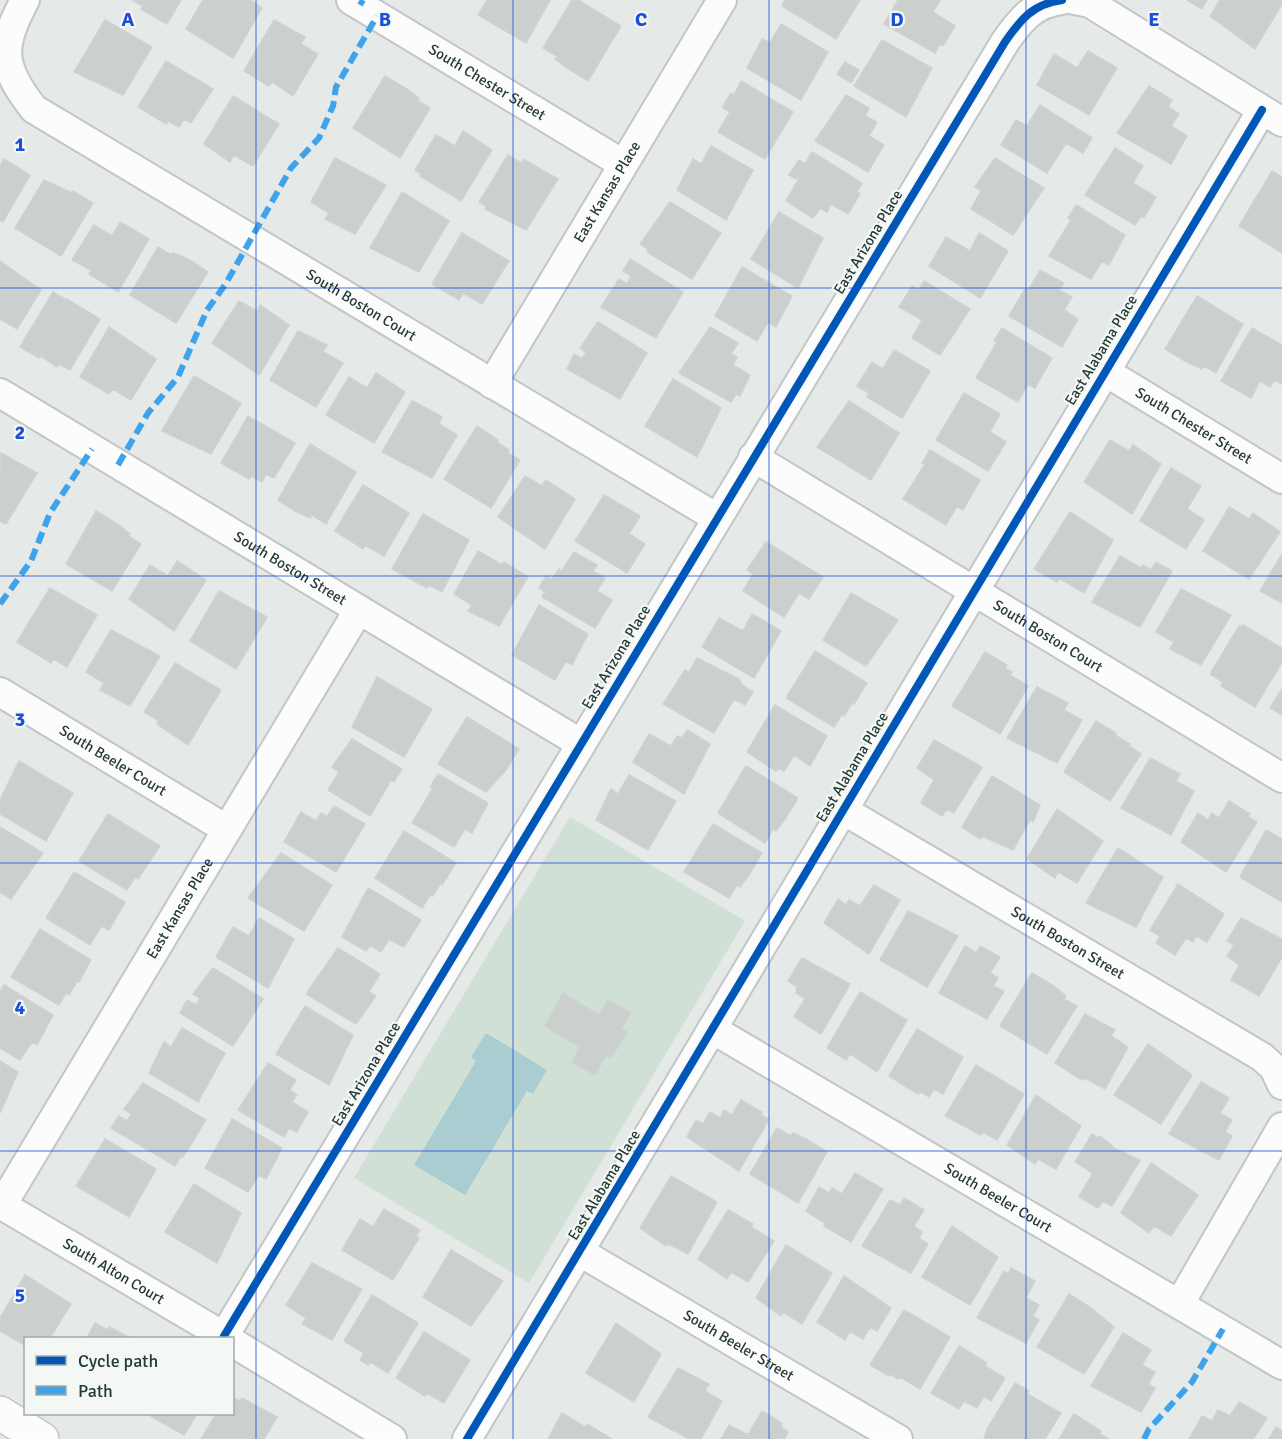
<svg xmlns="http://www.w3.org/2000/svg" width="1282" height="1439" viewBox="0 0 1282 1439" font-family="Signika,sans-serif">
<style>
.green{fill:#d0e0d4}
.water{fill:#aacdd2}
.building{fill:#cbd0ce;stroke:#ced2d0;stroke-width:1.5}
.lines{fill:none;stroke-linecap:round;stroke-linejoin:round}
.minor-casing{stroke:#c2c6c4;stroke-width:32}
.tertiary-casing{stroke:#c2c6c4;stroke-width:36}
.minor{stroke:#fbfcfb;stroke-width:28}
.tertiary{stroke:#fbfcfb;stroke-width:33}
.quiet{stroke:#3ea3eb;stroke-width:6;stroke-dasharray:12 6;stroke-linecap:butt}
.cycleway-casing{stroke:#f3f8f5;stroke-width:11}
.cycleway{stroke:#0057b8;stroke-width:8}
.grid{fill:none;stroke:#1d4ed8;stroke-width:1.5;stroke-opacity:0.55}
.labels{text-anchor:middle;stroke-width:4.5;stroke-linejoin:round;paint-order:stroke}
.street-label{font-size:15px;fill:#253a34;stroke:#f3f8f5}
.grid-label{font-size:20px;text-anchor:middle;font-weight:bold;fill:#1d4ed8;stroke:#f3f8f5;stroke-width:4.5;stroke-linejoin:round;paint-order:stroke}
</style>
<rect width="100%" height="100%" fill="#e5e9e7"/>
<path class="green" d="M570,817L745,921L529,1283L354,1178Z"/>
<path class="water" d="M486,1033L547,1070L533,1094L527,1091L465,1195L414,1165L476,1061L471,1057Z"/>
<path class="building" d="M132,0H181L167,24L141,9L143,6Z
M203,0H250L262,8L233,58L186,29Z
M487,0H550L526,43L478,15Z
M572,0H578L621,26L588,81L567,68L555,59L557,56L543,48Z
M785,0H860L836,39L782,6Z
M898,0H940L933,12L955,26L943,46L940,44L935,53L884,24Z
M1187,0H1207L1202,9Z
M1220,0H1282V4L1255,49L1210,16Z
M105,20L152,47L123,95L74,72Z
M274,20L305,37L301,44L318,54L293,96L272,82L269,86L244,71Z
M781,24L828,52L801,100L747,68L762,39L770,43Z
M882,40L932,68L906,117L854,86Z
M1088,51L1117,68L1089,115L1037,85L1054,54L1077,68Z
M166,61L213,89L191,123L184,119L179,127L168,121L166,124L138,107Z
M845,62L859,70L851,83L837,74Z
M385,76L407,89L419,98L417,100L430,108L400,158L353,128Z
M741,81L793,112L765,159L718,132L730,112L723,108L724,104L731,93L734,95Z
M1149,86L1172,100L1168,107L1179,114L1171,126L1187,136L1171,164L1117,133Z
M846,95L869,108L865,116L877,122L869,136L884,145L868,172L815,141Z
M233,96L279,124L253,166L234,155L230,162L204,144Z
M1040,105L1092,138L1083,153L1066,143L1047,173L1001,145L1016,120L1027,126Z
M463,131L492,150L461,201L420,176L421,174L415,170L436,135L455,146Z
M711,146L753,170L726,220L677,190L693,159L701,164Z
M1115,148L1143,166L1133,183L1156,197L1144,218L1141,216L1135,225L1085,195Z
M812,152L862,183L857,192L860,194L848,214L831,204L827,212L820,208L813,218L786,201L800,177L796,179L789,175L799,160L805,164Z
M508,155L521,163L523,159L558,179L526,230L485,209L486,206L479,202Z
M335,158L386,185L355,234L325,219L329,213L311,202Z
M995,158L1044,188L1013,235L971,209L981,191L975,187Z
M4,159L30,175L3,222L0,220V166Z
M1272,171L1282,177V253L1239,226Z
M44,180L72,193L73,191L93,203L61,256L15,228Z
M402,192L449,221L419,272L370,248Z
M670,202L721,233L692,279L647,252L648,249L640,244Z
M1076,205L1125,235L1109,265L1102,261L1091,279L1049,256L1071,220L1068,218Z
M779,212L823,238L798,288L751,259Z
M120,222L149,239L118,292L89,274L91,270L72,260L94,225L112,236Z
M462,233L509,261L482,304L463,293L459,300L432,284Z
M979,233L1008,251L980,298L929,266L946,237L970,251Z
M158,247L171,255L173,253L188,259L208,272L176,323L130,295Z
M630,259L683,292L656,338L601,307L619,279L627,284L631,276L623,271Z
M0,261L41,290L17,329L0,319Z
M742,267L792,296L776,327L768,322L757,341L715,316Z
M1040,270L1064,283L1059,290L1072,297L1064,310L1078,319L1062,347L1009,316L1026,287L1029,289Z
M924,281L970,309L940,355L912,338L922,320L899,307L912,286L919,290Z
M53,292L65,299V302L67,299L100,319L70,370L59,364L57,367L42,357L45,349L39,358L20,347Z
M1197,296L1243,324L1216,373L1204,366L1202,369L1185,361L1165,349Z
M239,301L257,311L260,305L289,325L259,375L212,343Z
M598,322L647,353L620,399L567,369L574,354L582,359L586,352L580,348Z
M109,327L156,359L131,400L113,389L109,394L80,377Z
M710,327L738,343L731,354L737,357L733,365L750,375L740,396L736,394L731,402L679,373Z
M1002,328L1052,358L1035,388L1028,384L1018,402L976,378L997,342L994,341Z
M1252,328L1282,345V384L1274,380L1270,387L1260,381L1251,398L1221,381Z
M298,331L327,345L323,352L343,363L316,407L270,380Z
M894,350L930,371L902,418L867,397L869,393L857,386L872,362L883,369Z
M376,373L405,392L374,443L326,415L349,377L367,388Z
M194,376L241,403L211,454L162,431Z
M673,379L721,408L697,457L645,426Z
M964,393L1000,414L990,432L1006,442L988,471L936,440Z
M412,401L439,415L442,417L439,424L457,435L432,478L382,452Z
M849,401L899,433L871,480L817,447Z
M248,416L295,443L274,478L266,474L262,482L251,476L249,479L221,463Z
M477,426L498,440L497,442L509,450L508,453L520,460L491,508L444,479Z
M1110,440L1129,451L1133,445L1161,464L1132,514L1084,482Z
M310,444L356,472L326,524L312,515L310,518L295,511L278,500Z
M930,450L980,480L963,510L957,506L946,525L903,499L925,464L922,463Z
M1,453L37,473L6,524L0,521Z
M1171,468L1201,486L1187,509L1204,520L1186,549L1140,521Z
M525,476L542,486L546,480L575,499L545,549L498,517Z
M363,485L409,513L384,556L365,545L363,549L335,531Z
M604,495L640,516L629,534L645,544L627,573L575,541Z
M1229,507L1249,519L1253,513L1280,532L1249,579L1203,551Z
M96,511L119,525L130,534L128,536L141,544L112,591L66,564Z
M1070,512L1113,540L1084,593L1059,578L1057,582L1034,569Z
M423,514L469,540L442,592L429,585L427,588L392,569Z
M766,542L823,577L809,599L799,593L784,617L743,591L753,574L747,570Z
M478,551L502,565L504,562L528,577L499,626L468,611L472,605L454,594Z
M574,552L597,565L593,571L605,578L597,591L612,600L595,628L542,597L545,592L539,588L546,576L552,579L559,569L562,571Z
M1282,554V603L1260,591Z
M1120,556L1141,568L1143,565L1151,570L1156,562L1172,571L1140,627L1092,602Z
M177,561L206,580L174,631L129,599L150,565L168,576Z
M50,588L97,615L67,667L54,659L51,663L17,642Z
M1181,589L1231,615L1201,665L1170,649L1174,642L1156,632Z
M219,591L267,617L236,669L190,641Z
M851,593L898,620L866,666L823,640Z
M539,605L588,634L572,665L566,661L555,680L512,655Z
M752,614L781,631L754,678L702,647L719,618L743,631Z
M1243,625L1282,648V662L1255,707L1221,686L1223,682L1210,674L1239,626L1242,627Z
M111,630L160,656L130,706L100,690L104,683L86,672Z
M815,651L867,683L854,704L852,703L844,716L842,714L834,727L786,698Z
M985,652L1007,665L1005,668L1012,672L1010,675L1028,686L1000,734L952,706Z
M697,658L739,679L742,685L753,692L745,705L734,699L714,733L663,704L685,670L689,672Z
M175,663L221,690L188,745L157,724L159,721L144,712Z
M377,677L432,709L404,757L352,727Z
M1037,687L1068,703L1064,710L1082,720L1057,763L1007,738Z
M1282,689V715L1270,708Z
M775,705L827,736L810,766L794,755L784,771L778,768L776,771L747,752Z
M467,717L519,749L506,770L486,792L438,764Z
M1096,721L1116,733L1115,735L1130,744L1129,746L1141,754L1110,801L1064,772Z
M687,730L710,744L684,794L633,762L649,734L671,746L677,736L682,738Z
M352,739L402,769L394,782L391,780L370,816L328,790L339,772L332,767Z
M934,740L982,767L954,813L947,809L942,816L921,803L934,780L917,768Z
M1150,758L1180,774L1176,781L1194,791L1171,835L1121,808Z
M19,761L73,793L46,841L0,814V800Z
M746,766L798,798L785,819L776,831L773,829L765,843L718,813Z
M438,774L488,803L472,833L465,829L454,847L412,823L433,788L430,787Z
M629,775L676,801L648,850L596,820L611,789L618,794Z
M992,776L1040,805L1033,822L1030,820L1013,850L982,836L980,839L962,827Z
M1229,801L1250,814L1248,817L1257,822L1226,872L1181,842L1198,813L1208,820L1212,813L1219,818Z
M334,806L365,824L336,872L284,842L301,812L316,821L321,813L327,817Z
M1057,809L1103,841L1077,883L1058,872L1055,878L1027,859Z
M108,814L160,846L138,879L135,877L127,890L79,861Z
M713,824L762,853L749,875L740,887L737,885L729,898L684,872Z
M0,827L43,853L11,899L0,892Z
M1266,830L1282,839V902L1240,877Z
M404,831L456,863L442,885L440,884L433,896L430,895L422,908L375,878Z
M1118,848L1163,877L1136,927L1086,903Z
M281,853L332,885L304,931L248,898Z
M74,872L125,902L109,930L101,926L90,945L46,918Z
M1178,884L1224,914L1207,942L1196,936L1193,942L1186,938L1175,955L1156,943L1160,936L1150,930Z
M874,885L900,900L869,954L824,923L838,899L846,905L849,900L860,906Z
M368,888L421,920L404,947L389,939L381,952L370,945L366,951L342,937Z
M908,911L958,936L927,987L880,960Z
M259,918L294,939L268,988L216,957L233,927L249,936Z
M1241,918L1282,939V957L1259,996L1231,980L1239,965L1227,956L1234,945L1227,941Z
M40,929L91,960L79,982L77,981L69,995L66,993L59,1005L11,977Z
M965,946L976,953L980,946L1000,957L990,973L998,978L993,986L1004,991L987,1019L939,993Z
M338,948L380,974L369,992L376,996L356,1024L306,994Z
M802,958L850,984L821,1034L794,1017L805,999L796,993L797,987L788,981Z
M213,968L263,999L233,1046L180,1013L187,1000L196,1005L200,998L193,994Z
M1032,973L1054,986L1066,996L1064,999L1077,1006L1047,1054L1000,1026Z
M4,985L53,1015L37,1045L32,1042L20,1060L0,1048V992Z
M860,992L907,1020L877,1072L850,1054L846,1060L827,1048Z
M563,993L599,1015L608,1000L631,1013L621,1028L627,1032L611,1058L606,1055L595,1075L572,1062L580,1047L545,1026Z
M305,1006L353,1035L329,1085L276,1054Z
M1085,1014L1115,1030L1111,1036L1128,1047L1105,1089L1085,1078L1082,1080L1055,1063Z
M182,1028L225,1053L198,1102L149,1073L164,1042L171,1047Z
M917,1029L963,1057L943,1094L934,1089L929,1097L919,1091L918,1094L889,1076Z
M1148,1044L1192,1075L1161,1124L1114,1095Z
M0,1061L18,1072L0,1113Z
M268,1063L296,1080L290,1090L297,1095L292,1102L308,1112L297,1132L289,1128L284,1137L238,1110Z
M976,1065L1024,1094L997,1140L983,1132L981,1135L945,1116Z
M1201,1082L1229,1098L1220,1113L1232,1120L1225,1132L1232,1136L1219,1160L1169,1134Z
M143,1083L206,1120L183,1157L181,1156L175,1166L111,1128L119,1116L127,1121L131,1114L124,1109Z
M1036,1095L1081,1126L1056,1169L1038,1159L1035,1164L1007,1145Z
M741,1100L762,1112L761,1115L769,1119L739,1171L687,1137L696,1120L703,1124L710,1112L720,1118L724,1110L732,1115Z
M232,1119L282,1148L266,1179L259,1175L248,1192L205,1168Z
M777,1128L791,1136L793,1133L806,1139L827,1152L798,1203L750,1174Z
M1092,1134L1098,1138L1100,1136L1116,1149L1140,1160L1112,1206L1103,1201L1098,1208L1079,1197L1093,1173L1075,1162Z
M105,1139L156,1169L129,1217L76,1186Z
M1151,1163L1198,1195L1171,1236L1154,1226L1149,1233L1121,1213Z
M855,1173L883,1189L851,1242L824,1226L825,1223L806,1211L819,1187L829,1193L832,1188L842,1194Z
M671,1176L717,1202L688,1254L667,1243L666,1246L640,1228Z
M194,1184L241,1213L217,1263L165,1232Z
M904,1198L924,1210L914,1226L922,1232L919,1238L928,1244L911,1273L862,1246L890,1200L900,1205Z
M384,1209L420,1230L416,1236L419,1238L393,1280L342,1250L360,1219L373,1227Z
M728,1210L753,1224L751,1227L774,1241L748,1282L731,1272L727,1279L698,1259Z
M952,1226L998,1257L970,1305L922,1277Z
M786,1245L832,1273L802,1324L783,1312L781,1316L756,1298Z
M451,1250L503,1281L471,1326L423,1297Z
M312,1263L362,1289L332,1340L302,1324L306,1318L286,1305Z
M1011,1268L1035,1281L1026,1298L1039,1305L1033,1316L1039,1320L1026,1343L977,1318L1004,1271L1008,1274Z
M25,1275L71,1304L50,1338H26V1346L0,1331V1318Z
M844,1276L891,1308L877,1331L870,1327L863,1339L850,1331L845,1340L817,1322Z
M1069,1294L1090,1307L1114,1327L1084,1374L1037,1347Z
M372,1295L418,1323L388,1373L370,1362L368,1365L360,1360L364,1353L344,1341Z
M904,1310L950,1337L920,1389L900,1377L898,1379L890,1374L889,1376L870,1365Z
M95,1323L107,1330L109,1327L131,1338H87Z
M616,1323L661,1354L634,1402L586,1373Z
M424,1332L470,1360L444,1403L427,1393L425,1396L396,1378Z
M1123,1333L1151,1350L1142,1365L1155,1372L1148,1384L1155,1388L1141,1412L1091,1386Z
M959,1346L987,1363L985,1366L1005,1378L991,1401L984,1396L977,1408L964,1401L959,1409L931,1393Z
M678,1368L709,1384L705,1391L722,1401L701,1439H689L648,1417Z
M1015,1383L1029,1391L1027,1394L1061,1413L1045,1439H984L987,1429Z
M232,1397L240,1401L242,1398L277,1417L264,1439H201L216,1414H232Z
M1239,1402L1267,1418L1253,1439H1189L1202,1416L1212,1421L1218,1410L1230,1416Z
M762,1411L782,1423L781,1427L788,1432L785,1439H721L729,1425L748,1435Z
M562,1413L585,1427L587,1424L612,1439H548Z
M147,1414H197L184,1435Z
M1074,1414L1101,1431L1100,1434L1109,1439H1059Z
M1276,1427L1282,1431V1439H1269Z"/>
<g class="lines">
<defs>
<g id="minor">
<path id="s1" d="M25,0C0,47 0,66 34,109L717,518"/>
<path id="s2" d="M351,0L623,164"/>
<path d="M1075,0L1090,3L1282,122"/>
<path id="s3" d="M1104,371L1282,479"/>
<path id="s4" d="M492,384L722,0"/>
<path id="s5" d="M0,393L580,743"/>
<path id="s6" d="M753,457L1282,778"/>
<path id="s7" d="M0,692L226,829"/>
<path id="s8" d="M843,810L1262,1057L1274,1068L1282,1085"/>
<path id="s9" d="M712,1029L1282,1365"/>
<path id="s10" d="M0,1204L227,1338"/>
<path id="s11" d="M2,1205L358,611"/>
<path id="s12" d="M580,1252L898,1439"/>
<path d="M1180,1303L1282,1127"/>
<path d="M224,1336L1005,42C1021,19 1033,4 1062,0"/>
<path d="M232,1342L392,1439"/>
<path d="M467,1439L1262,110"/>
</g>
<path id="tertiary" d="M0,1413L42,1439"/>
</defs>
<use href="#minor" class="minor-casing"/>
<use href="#tertiary" class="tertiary-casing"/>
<use href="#minor" class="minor"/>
<use href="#tertiary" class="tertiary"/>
<path class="quiet" d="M360,5L363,0
M118,465L148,413L178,377L207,310L225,285L291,168L319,138L333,106L336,87L377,16
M0,604L31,561L50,513L92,449
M1144,1439L1149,1429L1192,1382L1223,1329"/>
<defs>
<path id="cycleway" d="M224,1336L1005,42C1021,19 1033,4 1062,0
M467,1439L1262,110"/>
</defs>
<use href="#cycleway" class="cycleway-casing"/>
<use href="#cycleway" class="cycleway"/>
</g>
<path class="grid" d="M256,0V1439M513,0V1439M769,0V1439M1026,0V1439M0,288H1282M0,576H1282M0,863H1282M0,1151H1282"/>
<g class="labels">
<g class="street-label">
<text dy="5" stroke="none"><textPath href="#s2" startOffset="159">South Chester Street</textPath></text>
<text dy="5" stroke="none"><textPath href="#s4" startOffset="224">East Kansas Place</textPath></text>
<text transform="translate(868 242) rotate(-59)" y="5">East Arizona Place</text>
<text dy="5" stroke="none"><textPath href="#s1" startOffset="501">South Boston Court</textPath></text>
<text transform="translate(1101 350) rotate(-59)" y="5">East Alabama Place</text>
<text dy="5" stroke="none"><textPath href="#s3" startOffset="105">South Chester Street</textPath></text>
<text dy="5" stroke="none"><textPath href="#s5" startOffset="339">South Boston Street</textPath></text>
<text dy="5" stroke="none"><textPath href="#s6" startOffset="345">South Boston Court</textPath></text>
<text transform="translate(616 657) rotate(-59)" y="5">East Arizona Place</text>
<text dy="5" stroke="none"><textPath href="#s7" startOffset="132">South Beeler Court</textPath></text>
<text transform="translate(852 767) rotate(-59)" y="5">East Alabama Place</text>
<text dy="5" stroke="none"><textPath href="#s11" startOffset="346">East Kansas Place</textPath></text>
<text dy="5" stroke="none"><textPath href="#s8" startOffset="261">South Boston Street</textPath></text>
<text transform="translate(366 1074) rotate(-59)" y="5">East Arizona Place</text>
<text transform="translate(604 1185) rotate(-59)" y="5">East Alabama Place</text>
<text dy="5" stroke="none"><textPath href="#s9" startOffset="332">South Beeler Court</textPath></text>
<text dy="5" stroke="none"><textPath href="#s10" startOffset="132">South Alton Court</textPath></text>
<text dy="5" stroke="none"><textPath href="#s12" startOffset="184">South Beeler Street</textPath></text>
</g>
</g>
<g class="grid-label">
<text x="128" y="26">A</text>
<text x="385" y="26">B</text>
<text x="641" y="26">C</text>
<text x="897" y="26">D</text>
<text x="1154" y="26">E</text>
<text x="20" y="151">1</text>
<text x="20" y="439">2</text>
<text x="20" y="726">3</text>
<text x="20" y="1014">4</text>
<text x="20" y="1302">5</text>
</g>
<rect x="24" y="1337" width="210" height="78" fill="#f3f8f5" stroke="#a1aca8" stroke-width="1.5"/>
<rect x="36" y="1356" width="30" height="9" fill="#0057b8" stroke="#a1aca8" stroke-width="1.5"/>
<text x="78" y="1367" font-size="18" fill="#253a34">Cycle path</text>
<rect x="36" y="1386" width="30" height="9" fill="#3ea3eb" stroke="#a1aca8" stroke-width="1.5"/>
<text x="78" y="1397" font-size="18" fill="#253a34">Path</text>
</svg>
